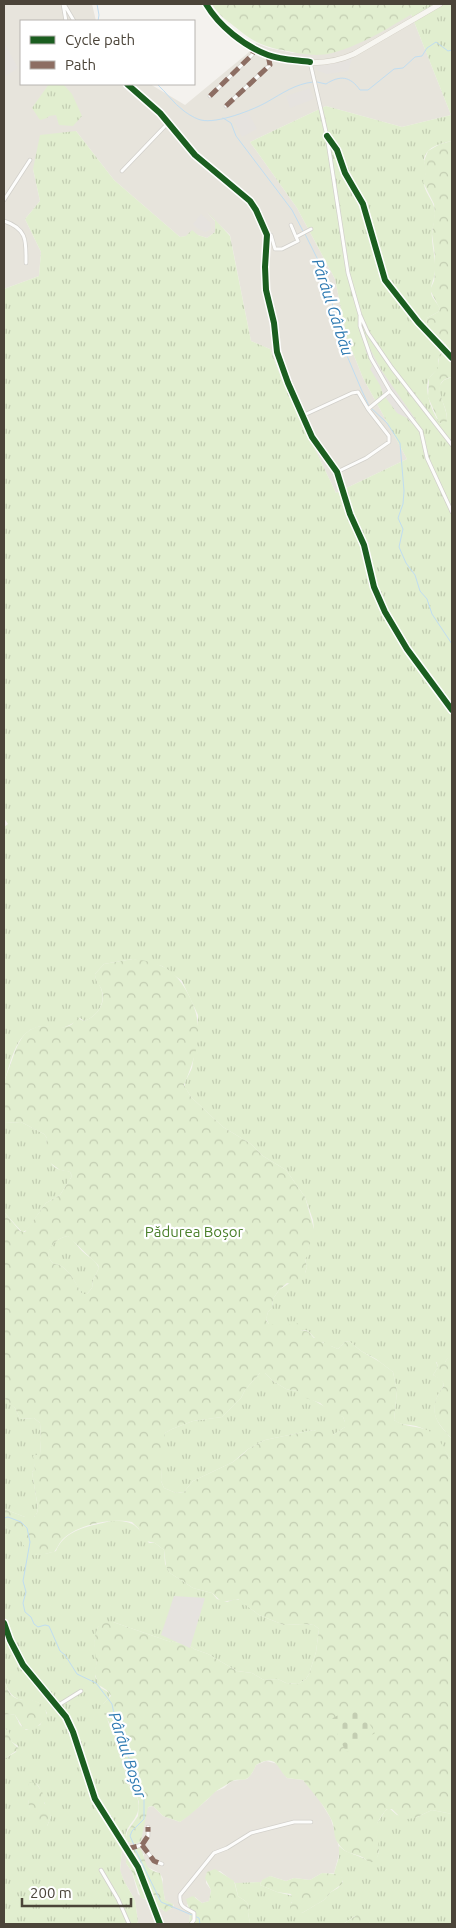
<svg xmlns="http://www.w3.org/2000/svg" width="456" height="1928" viewBox="0 0 456 1928" font-family="Ubuntu,sans-serif">
<style>
.residential{fill:#e7e4dc;fill-rule:evenodd}
.grass{fill:url(#grass-tufts);fill-rule:evenodd}
.forest{fill:url(#forest-crowns);fill-rule:evenodd}
.cemetery{fill:url(#cemetery-stones)}
.parking{fill:#e6e3df}
.lines{fill:none;stroke-linecap:round;stroke-linejoin:round}
.stream{stroke:#c0ddf1;stroke-width:1}
.street-casing{stroke:#d2d0cb;stroke-width:4.5}
.secondary-casing{stroke:#d3cfc5;stroke-width:6}
.street{stroke:#fdfdfc;stroke-width:3}
.secondary{stroke:#f7f6f1;stroke-width:5}
.quiet{stroke:#8d6e63;stroke-width:5;stroke-dasharray:10 5;stroke-linecap:butt}
.cycleway-casing{stroke:#fff;stroke-width:9}
.cycleway{stroke:#1b5e20;stroke-width:6}
.labels{text-anchor:middle;stroke-width:4.5;stroke-linejoin:round;paint-order:stroke}
.park-label{font-size:15px;fill:#4a7f2a;stroke:#fff}
.water-label{font-size:16px;font-style:italic;fill:#2e7ab2;stroke:#fff}
</style>
<defs>
<pattern id="grass-tufts" width="24" height="20" patternUnits="userSpaceOnUse" patternTransform="scale(1.25)"><rect width="24" height="20" fill="#e1eecf"/><path d="M3 7l-1-3M5 7V3M7 7l1-3M15 17l-1-3M17 17v-4M19 17l1-3" fill="none" stroke="#c3cdb2"/></pattern>
<pattern id="forest-crowns" width="20" height="18" patternUnits="userSpaceOnUse" patternTransform="scale(1.25)"><rect width="20" height="18" fill="#e1eecf"/><path d="M2 6a3 3 0 1 1 6 0M12 15a3 3 0 1 1 6 0" fill="none" stroke="#c3cdb2"/></pattern>
<pattern id="cemetery-stones" width="16" height="16" patternUnits="userSpaceOnUse" patternTransform="scale(1.25)"><rect width="16" height="16" fill="#e1eecf"/><path d="M2 7V4a2 2 0 0 1 4 0v3zM10 15v-3a2 2 0 0 1 4 0v3z" fill="#c3cdb2"/></pattern>
</defs>
<rect width="100%" height="100%" fill="#f4f2ee"/>
<path class="residential" d="M4,4H92L96,21H21V84H150L185,105L248,53L256,43L269,48L293,53L372,36L411,14L451,115L402,127L326,106L250,142L297,208L335,279L347,338L363,378L407,459L336,493L283,382L270,349L251,341L230,235L207,213L215,221V232L207,238L198,235L180,237L114,180L76,131L33,169L40,201L25,219L41,252L39,276L4,289Z
M266,1761L278,1764L287,1778L303,1780L317,1796L331,1819L340,1851L334,1873H322L310,1880L294,1878L286,1881L270,1876L261,1882L241,1883H235L220,1871H209L206,1875V1883L211,1890L209,1901L202,1903L195,1897L187,1905L190,1912L189,1924H136L138,1922L135,1900L124,1881L120,1871L122,1850L125,1845L128,1842L136,1844L141,1841L146,1808L153,1806L163,1816L180,1822L207,1800L214,1792L224,1788L232,1781L247,1779L252,1773L256,1765ZM129,1850L144,1854V1862L147,1867L160,1873L163,1879L162,1885L165,1900L174,1905L171,1909L164,1911L150,1900L144,1899L138,1894L132,1872L126,1863V1855Z"/>
<path class="grass" d="M428,4H452V141C442,143 427,146 424,159C424,163 426,166 426,170C427,175 423,179 424,185C426,195 435,202 435,213C435,220 433,226 432,232C431,245 436,257 435,270C435,278 430,285 431,293C432,299 438,303 440,309L438,312L427,318C423,338 442,335 448,349L447,351L441,353L438,360L439,368C436,371 432,374 430,377C422,389 433,415 441,424L447,421C448,408 439,399 439,386L444,380L452,377V1357L448,1358L445,1362H436L438,1367L433,1375L441,1379L444,1384C443,1388 440,1391 438,1395C429,1416 439,1424 452,1439V1461C441,1446 436,1432 416,1426C408,1424 402,1426 394,1420L397,1391L393,1372L376,1359L361,1351L349,1341L345,1342L338,1349C330,1346 322,1342 315,1338C312,1336 310,1331 305,1330C304,1330 302,1330 301,1331L291,1325L269,1324L266,1319L268,1312L272,1308L273,1299L279,1290L305,1273L307,1267L305,1259L314,1229L313,1220L305,1197L286,1170L263,1156L251,1144L223,1127L191,1097L185,1087V1082L192,1068L198,1029V1015L182,981L162,966L133,959L104,964L95,974C95,981 101,985 102,992C105,1006 96,1017 84,1021L80,1018C73,1024 65,1029 55,1028C51,1028 48,1026 44,1026C16,1027 11,1062 4,1083V827L8,824L4,818V799L5,797L4,795V289L39,276L41,252L25,219L40,201L33,169L40,135L76,131L114,180L180,237L186,236L192,230L198,235L207,238L215,232V221L207,211L230,236L251,341L270,349L283,382L336,493L407,459L363,378L347,338L335,279L297,208L250,142L326,106L402,127L451,115L411,14Z
M49,84H63L72,94L82,116L73,126L59,125L56,115L49,116L47,118L40,120L32,108Z
M21,1122L44,1134L47,1138C46,1149 46,1164 58,1169C62,1171 66,1170 70,1172L72,1176L60,1195L46,1203L27,1230L22,1232L4,1212V1123Z
M68,1236C74,1240 77,1246 82,1251C88,1257 95,1259 99,1268L93,1280L92,1288L87,1294H82C76,1285 73,1276 64,1268C60,1264 54,1265 51,1261C42,1250 58,1237 68,1236Z
M260,1373H265L273,1381L286,1389L297,1391L343,1417L345,1422V1427L333,1435H328L313,1430L265,1440L248,1449L233,1462L193,1481L184,1492L176,1493L164,1488L161,1481L163,1439L165,1433L172,1429L193,1421L222,1417L241,1398L245,1390Z
M4,1396L7,1401L15,1408L20,1419L34,1418L40,1423L41,1440L40,1455L34,1456L35,1470L32,1472L38,1508L37,1513L34,1517H25L4,1509Z
M111,1521C134,1520 136,1525 149,1543H155L164,1550L165,1564L170,1573L193,1588L212,1593L217,1599L227,1602L235,1599L240,1600L259,1615L284,1625L304,1624L314,1625L319,1629L316,1652L309,1674L306,1679L298,1684L286,1683L278,1679L264,1680L252,1673L237,1671L208,1654L194,1649L187,1644L168,1641L113,1622L98,1627L94,1643L97,1657L95,1676L101,1688L110,1693L109,1698L103,1704C105,1718 112,1730 118,1743C123,1756 124,1771 128,1784C130,1791 137,1794 138,1800C143,1821 119,1826 128,1842L122,1850L120,1870L124,1881L135,1900L138,1922L136,1924H4V1759L16,1752L18,1746L12,1742L7,1730L4,1728V1715L10,1714L15,1715L20,1725L26,1730L40,1725L47,1713C35,1687 15,1716 4,1679V1526C31,1535 16,1564 56,1551C65,1529 90,1526 111,1521ZM36,1783C43,1791 40,1794 44,1802C46,1807 49,1811 51,1817L47,1826C31,1815 28,1810 28,1791Z
M389,1808L397,1815L415,1818L432,1810L452,1814V1924H368L370,1922L355,1916L343,1924H250C250,1920 248,1916 248,1912C249,1900 247,1903 238,1896L235,1883L261,1882L260,1885L277,1892L293,1896L294,1899L291,1903L302,1913L324,1900L331,1892L338,1888L343,1882L341,1877L334,1873L339,1857V1846C348,1855 358,1854 368,1861L377,1857L379,1852L375,1830L376,1825L385,1811Z"/>
<path class="forest" d="M212,4H428C400,21 364,45 332,53C317,57 302,54 287,51C268,48 254,43 239,30C229,22 218,15 212,4Z
M452,141V377C427,382 448,404 447,421L443,425L439,422L428,397L429,378L438,368L439,355L448,348C442,334 423,338 427,318L438,312L440,309L430,290L434,281L435,273V256L432,234L435,212L434,204L423,182L426,172L424,161L428,151L440,144Z
M133,959C159,962 174,968 187,992C206,1025 198,1051 184,1085L191,1097L223,1127L251,1144L263,1156L286,1170L305,1197L314,1229C315,1238 306,1246 309,1254L305,1259L307,1267L305,1273L308,1278L298,1279L295,1285L287,1283L279,1290L273,1299L272,1308L268,1312L266,1320L269,1324H274L277,1321L282,1320L291,1325L294,1322L299,1324L301,1331C308,1329 310,1334 314,1338H320L323,1343L329,1341L331,1346L338,1349L345,1342L349,1341L361,1351L380,1362L393,1372L397,1391L394,1420C405,1428 419,1425 431,1432C441,1439 445,1452 452,1461V1814L432,1810L415,1818L407,1819L400,1817L392,1809H387C383,1813 376,1823 376,1829C375,1838 383,1849 376,1859C371,1867 366,1858 360,1856C351,1853 344,1853 338,1843C333,1837 335,1828 332,1821C325,1806 313,1793 303,1780L287,1778C276,1767 277,1753 256,1765C246,1789 241,1774 229,1783C225,1786 215,1791 213,1794C202,1804 192,1814 180,1822L163,1816L153,1806L148,1807L141,1841L136,1844L128,1842L126,1837L127,1832L138,1816L139,1802L136,1794L129,1786L119,1746L110,1724L102,1710L103,1704L111,1696L108,1691L99,1685L94,1672C99,1662 94,1653 94,1643C94,1638 96,1632 98,1627L105,1622H113L168,1641L187,1644L194,1649L208,1654L237,1671L252,1673L264,1680L278,1679L286,1683L298,1684L306,1679L309,1674L316,1652L319,1629L314,1625L304,1624L284,1625L259,1615L238,1599L222,1602L212,1593L193,1588L170,1573L166,1566L164,1550L155,1543L142,1540L139,1529L132,1522C112,1518 77,1524 62,1540C59,1543 57,1549 54,1552C48,1553 38,1556 33,1555C24,1552 21,1532 4,1526V1509L25,1517H34L37,1513L38,1508L32,1472L35,1470L33,1456L40,1454L41,1440L40,1423L34,1418L20,1419L15,1408L7,1402L4,1396V1212L20,1231L25,1232L46,1203L60,1195L72,1176L70,1172L60,1170L49,1162L45,1152L47,1138L44,1134L21,1122L4,1123C4,1110 2,1096 4,1084C5,1078 8,1071 10,1066C16,1049 21,1028 42,1026C55,1025 69,1033 77,1018L84,1021C98,1016 107,1003 101,988C98,983 95,980 95,974L104,964ZM68,1236L98,1265L99,1268L93,1280L92,1288L87,1294H82C76,1284 73,1276 64,1268C60,1264 54,1265 51,1261C43,1250 58,1237 68,1236ZM260,1373H265L273,1381L286,1389L297,1391L306,1398L320,1403L330,1412L343,1417L345,1422V1427L333,1435L313,1430L265,1440L248,1449L242,1455L233,1462L193,1481L184,1492L176,1493L164,1488L161,1481L165,1433L172,1429L193,1421L222,1417L241,1398L245,1390Z
M449,1356L452,1357V1439C440,1425 428,1415 438,1395C440,1390 443,1389 444,1384L441,1380L433,1375L438,1367L436,1360L439,1357L445,1362Z
M4,1678C12,1714 29,1689 45,1708L47,1716C42,1724 34,1731 24,1729L15,1715L10,1714L4,1715Z
M4,1728L9,1732L12,1742L19,1749L4,1759Z
M30,1782L36,1783L44,1795V1803L48,1807L51,1817L47,1826C43,1827 42,1828 39,1826C30,1820 24,1789 30,1782Z
M139,1847C148,1858 141,1869 160,1873C163,1881 163,1891 165,1900L173,1904V1907L166,1912L164,1911L150,1900L141,1898L132,1872L126,1863V1855L131,1848Z
M215,1869L234,1881L238,1896C247,1903 249,1900 248,1912C248,1916 250,1920 250,1924H189L190,1912L186,1899L193,1896L202,1903L209,1901L211,1890L205,1878L207,1872Z
M322,1873L339,1874L343,1879L342,1884L331,1892L324,1900L302,1913L291,1911L290,1906L293,1899L291,1894L277,1892L260,1885L262,1880L270,1876L286,1881L294,1878L310,1880Z
M362,1914L369,1918L370,1922L368,1924H343L357,1915Z"/>
<path class="cemetery" d="M358,1705L375,1733L347,1752C338,1740 338,1732 331,1719Z"/>
<path class="parking" d="M5,44L18,68L6,76L4,73V45Z
M351,57L352,59L348,71L327,74L318,71L315,68L314,64L334,62Z
M310,88L314,99L290,108L286,96Z
M248,112L257,129L242,137L233,120Z
M201,214L210,222L211,229L205,232L197,228L193,224Z
M369,347L382,371L416,420L412,424L407,418L397,413L383,394L380,385L370,369L372,366L365,349Z
M174,1596L205,1598L190,1648L161,1635Z"/>
<g class="lines">
<path class="stream" d="M97,4L99,15L98,21
M317,82L326,84C340,75 350,76 360,90H368L394,69L403,68L415,57L422,56L427,48L436,42L448,51L452,50
M157,84C167,93 173,103 184,111C188,114 196,119 201,120C217,124 253,110 267,102C283,93 295,84 313,82
M223,118L231,123L236,136L292,210L303,231
M305,234L327,278L331,294L335,323L342,344L362,391L369,406L387,423L400,443L404,491L403,504L398,518L403,529L399,547L406,563L415,575L420,591L427,599L432,614L452,644
M4,1518L8,1517L21,1522L27,1528L30,1542L23,1581L26,1592L23,1603L25,1612L31,1617L34,1624L38,1627L45,1625L49,1626L60,1651L65,1655L77,1674L96,1683L112,1704L116,1723L123,1737L126,1753L138,1774L144,1798V1819L132,1831L130,1836L134,1845
M135,1849L161,1902L199,1918L200,1924"/>
<defs>
<path id="street" d="M63,4L66,21
M64,4L74,21
M310,62L327,136L348,273L360,315L368,333L392,368L452,445
M127,84L160,113L195,155L250,201L256,210L267,235L265,267L266,290L274,323L277,352L288,383L312,437L337,472L350,514L364,545L374,587L385,612L407,649L452,710
M210,96L252,55L255,49
M226,106L270,65L268,55
M327,137L337,150L345,173L363,204L385,280L418,322L452,358
M122,171L168,123
M4,200L30,160
M4,221C28,229 26,242 26,263
M291,225L296,237
M267,235H271L275,249H282L298,241L296,237L311,229
M360,316V326L371,358L390,391L421,431L427,458L452,512
M302,416L352,393L358,392L368,409
M337,472L366,458L389,442V436L368,409L390,391
M57,1706L81,1691
M142,1845L148,1836V1827
M127,1849L142,1845L154,1861L162,1864
M101,1870L118,1899L129,1924
M191,1924L194,1920V1913C184,1907 179,1907 180,1895L214,1853L227,1848L251,1833L294,1822H311"/>
<path id="secondary" d="M206,4C234,52 303,77 354,54L440,4
M4,1623L10,1640L23,1665L66,1717L73,1732L95,1799L138,1867L160,1924"/>
</defs>
<use href="#street" class="street-casing"/>
<use href="#secondary" class="secondary-casing"/>
<use href="#street" class="street"/>
<use href="#secondary" class="secondary"/>
<path class="quiet" d="M210,96L252,55L255,49
M226,106L270,65L268,55
M142,1845L148,1836V1827
M127,1849L142,1845L154,1861L162,1864"/>
<defs>
<path id="cycleway" d="M206,4C219,26 244,46 268,55C281,60 296,60 310,62
M127,84L160,113L195,155L250,201L256,210L267,235L265,267L266,290L274,323L277,352L288,383L312,437L337,472L350,514L364,545L374,587L385,612L407,649L452,710
M327,136L337,150L345,173L363,204L385,280L418,322L452,358
M4,1623L10,1640L23,1665L66,1717L73,1732L95,1799L138,1867L160,1924"/>
</defs>
<use href="#cycleway" class="cycleway-casing"/>
<use href="#cycleway" class="cycleway"/>
</g>
<g class="labels">
<g class="park-label">
<text x="194" y="1237">Pădurea Boșor</text>
</g>
<g class="water-label">
<text transform="translate(333 307) rotate(72)" y="6">Pârâul Gârbău</text>
<text transform="translate(128 1755) rotate(72)" y="6">Pârâul Boșor</text>
</g>
</g>
<rect width="456" height="1928" fill="none" stroke="#4b4439" stroke-width="10"/>
<rect x="20" y="20" width="175" height="65" fill="#ffffff" stroke="#b7b4b0"/>
<rect x="30" y="36" width="25" height="8" fill="#1b5e20" stroke="#b7b4b0"/>
<text x="65" y="45" font-size="15" fill="#4b4439">Cycle path</text>
<rect x="30" y="61" width="25" height="8" fill="#8d6e63" stroke="#b7b4b0"/>
<text x="65" y="70" font-size="15" fill="#4b4439">Path</text>
<path d="M22 1898v8h109v-8" fill="none" stroke="#4b4439" stroke-width="2.5"/>
<text x="30" y="1898" font-size="15" fill="#4b4439" stroke="#ffffff" stroke-width="4" paint-order="stroke">200 m</text>
</svg>
